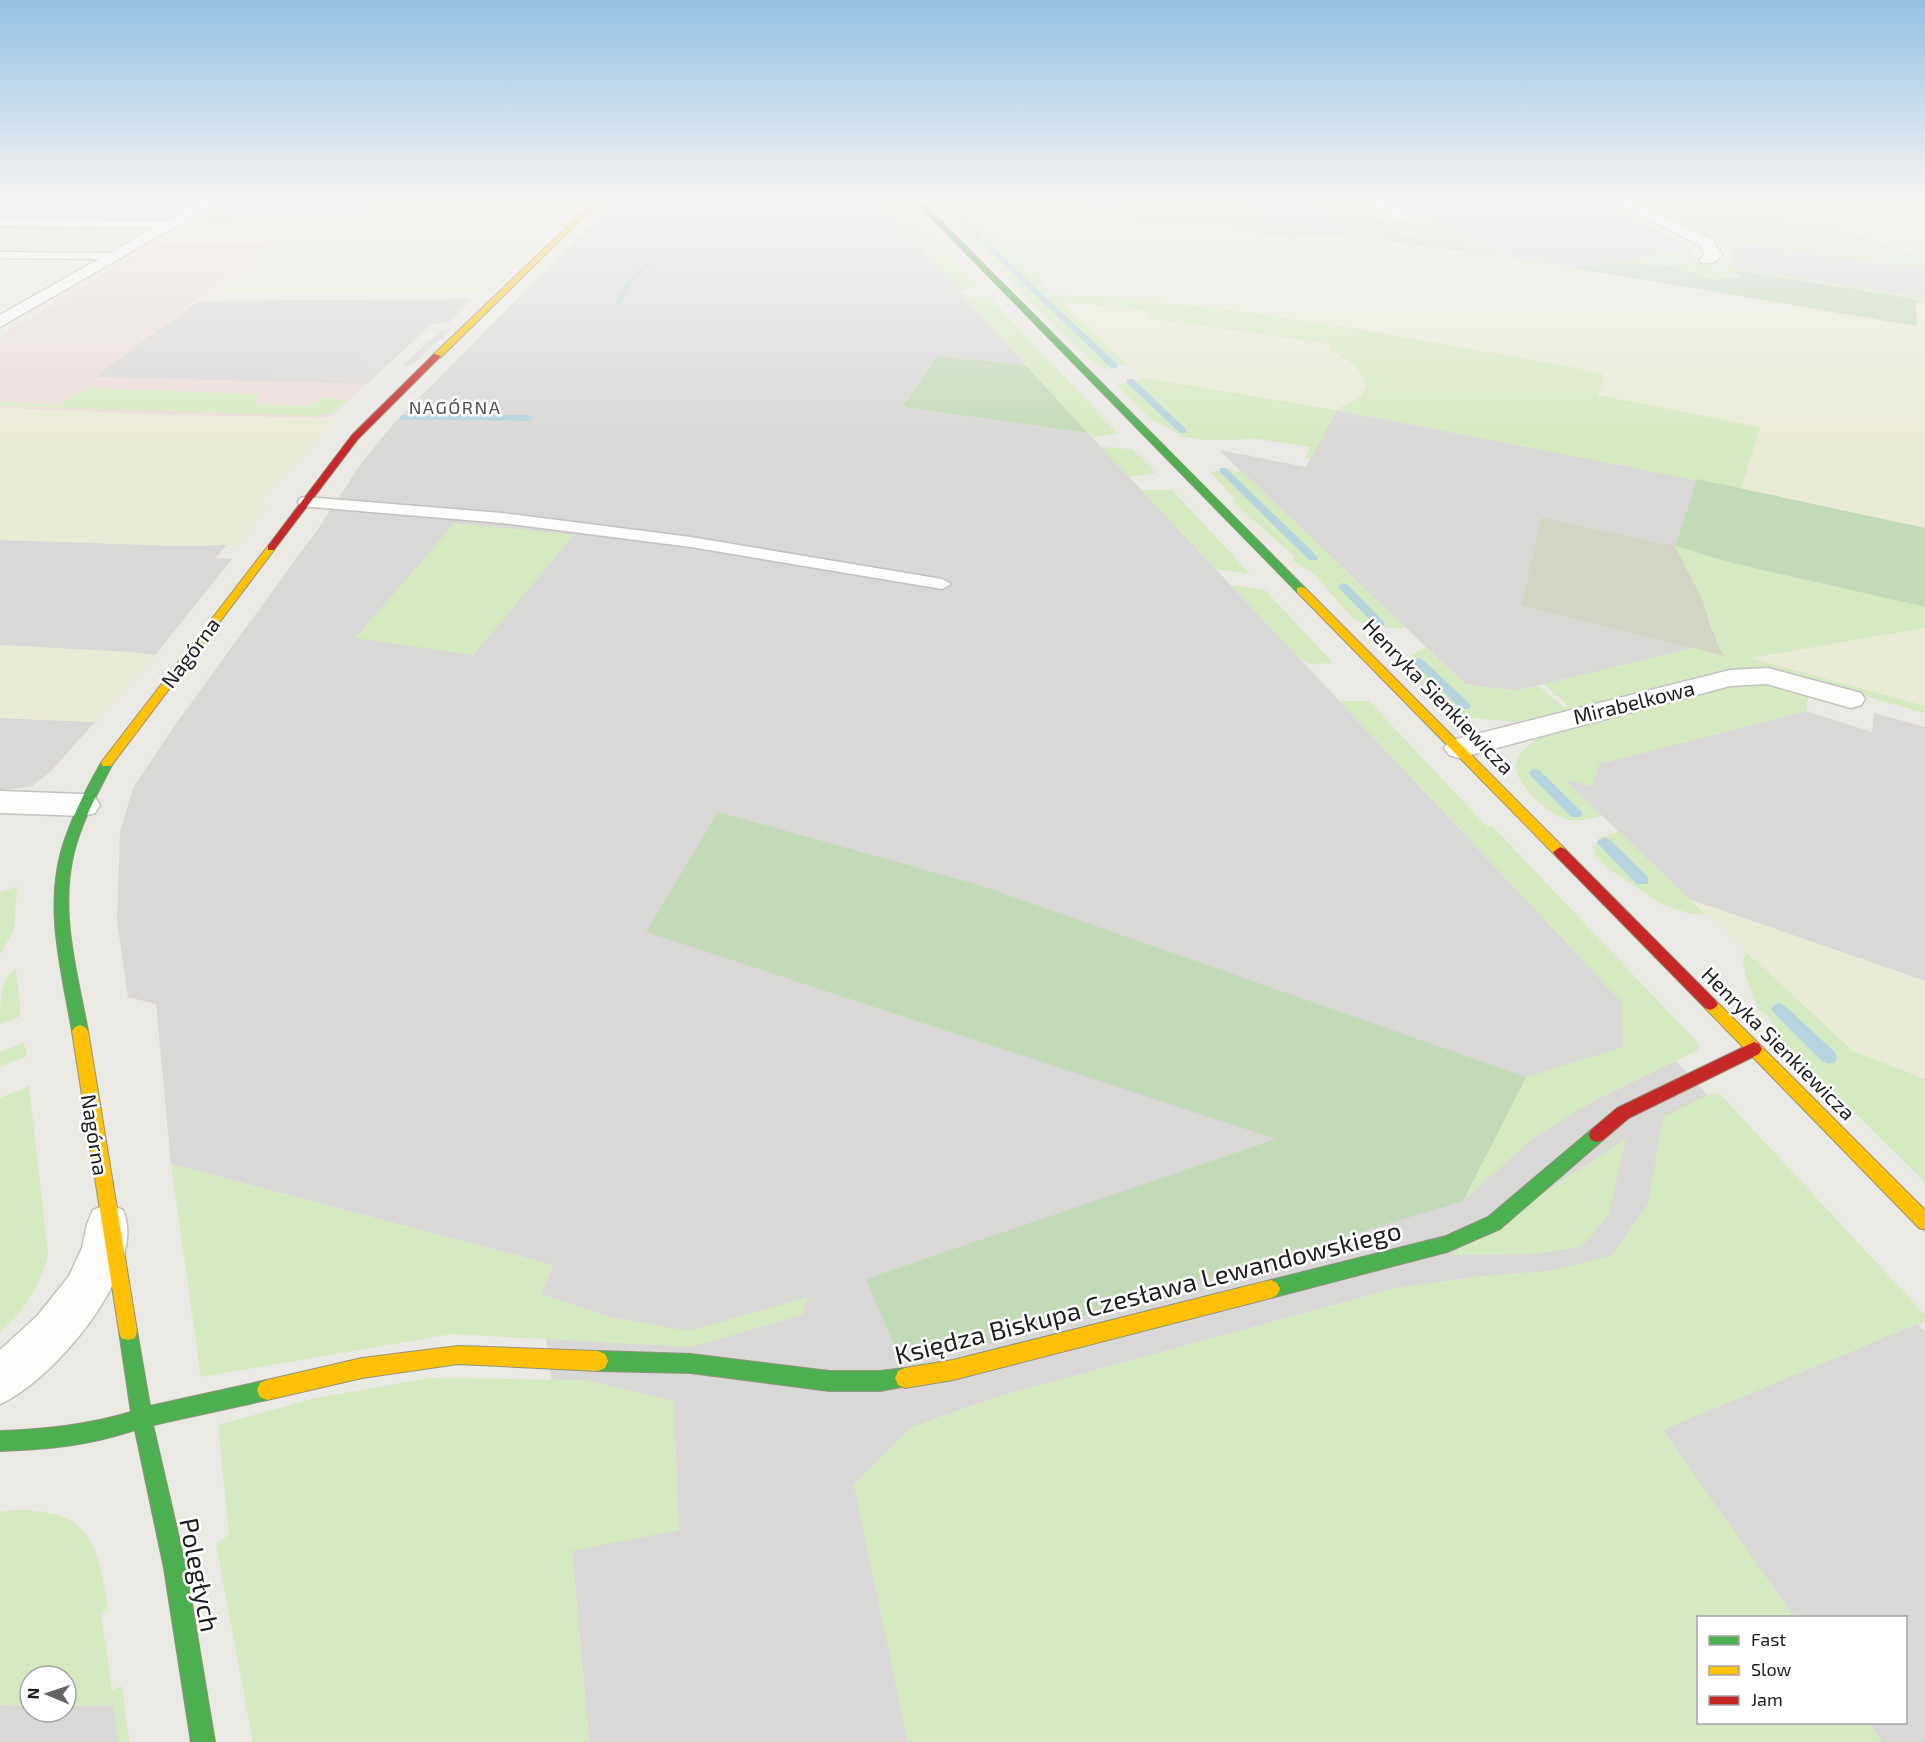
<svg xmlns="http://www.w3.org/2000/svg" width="1925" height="1742" viewBox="0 0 1925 1742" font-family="'Exo 2',sans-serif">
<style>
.residential{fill:#dad8d6}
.commercial{fill:#eddcd8}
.construction{fill:#d4d4c5}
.farmland{fill:#eaebd6}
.grass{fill:#d5eac1}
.forest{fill:#c3dab8}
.parking{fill:#dbdad8}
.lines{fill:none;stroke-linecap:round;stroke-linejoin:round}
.stream{fill:#b6d4df;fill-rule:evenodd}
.lane-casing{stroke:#c3c2c0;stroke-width:3}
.street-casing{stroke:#c3c2c0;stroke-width:3}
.fast-casing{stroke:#91947c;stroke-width:2}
.slow-casing{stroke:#91947c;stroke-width:2}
.jam-casing{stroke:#91947c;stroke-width:2}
.lane{fill:#fcfcfb;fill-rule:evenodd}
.street{fill:#fcfcfb;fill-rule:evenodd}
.fast{fill:#4caf50;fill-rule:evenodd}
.slow{fill:#ffc107;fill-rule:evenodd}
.jam{fill:#c62828;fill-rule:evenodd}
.labels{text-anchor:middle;stroke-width:5;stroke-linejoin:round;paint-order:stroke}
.far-neighbourhood-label{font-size:18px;letter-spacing:1.5px;fill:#4f4f4f;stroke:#fff}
.street-label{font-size:21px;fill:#1c1c1c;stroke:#fff}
.near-street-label{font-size:26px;fill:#1c1c1c;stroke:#fff}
</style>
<rect width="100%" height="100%" fill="#ebe9e4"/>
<path class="residential" d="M9,202H195L163,221H0V208Z
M228,202H379L360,219L197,224Z
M614,202H880L1026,365L937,356L902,407L1088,433L1622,1002L1925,1332V1742H1882L1868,1723L1906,1722V1618L1794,1617L1662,1430L1397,1288L997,1397L912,1427L854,1485L908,1742H589L572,1550L541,1294L553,1265L171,1164L156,1004L128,997L117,921L120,832L133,788L175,725L320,526L360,465L395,422Z
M1032,202H1114L1124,210L1049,203Z
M1232,202H1315L1377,239L1269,226Z
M1390,202H1595L1687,243L1685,252L1574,267L1483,252Z
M1730,240L1925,270V298L1734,268Z
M472,299L449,322L432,324L367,384L94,377L198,301Z
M1336,410L1697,479L1675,546L1541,517L1521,606L1694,648L1515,691L1465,684L1219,450L1306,467Z
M0,540L227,545L215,558L232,559L155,655L0,645Z
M1806,711L1872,732L1874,713L1925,727V981L1690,900L1564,779L1593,786L1599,764Z
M0,718L95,722L51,771L32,786L0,791Z
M0,1705L30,1706V1712H66V1706H114L118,1742H0Z"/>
<path class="commercial" d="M271,243L95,377L367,384L328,418L171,415L0,408V336L156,244Z"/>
<path class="construction" d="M1653,202H1775L1812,216L1708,230L1645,203Z
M1541,517L1675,546L1703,600L1711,627L1727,657L1521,606Z"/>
<path class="farmland" d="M379,202H578L553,216L512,264L479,293L208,292L270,243L156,244L197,224L360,219Z
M1775,202H1925V260L1812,216Z
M968,208L1148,221L1293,238L1324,235L1390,241L1487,254L1916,326V303L1925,305V528L1741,489L1760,427L1597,395L1604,375L1315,324L1155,303L1046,292L1045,285L1032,266L982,224Z
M1060,302L1151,311L1149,318L1332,344L1329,350L1358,368L1366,387L1359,398L1336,410L1142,379Z
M0,408L171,415L336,419L257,505H267L239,545L176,546L0,540Z
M1925,628V706L1748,658L1788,650Z
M0,645L132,652L155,655L95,722L0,718Z
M1692,900L1925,981V1079L1853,1051Z"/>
<path class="grass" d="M938,202H950L953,205L968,208C987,231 1042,264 1046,292L1051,294C1226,301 1400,337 1572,367L1605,375L1598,395L1760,427L1741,489L1337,410L1311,459L1306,458L1310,447L1258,439L1207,440L1184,437L1149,418L1117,385L1144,378L1336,410L1359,398L1366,387C1361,366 1348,359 1329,350L1331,344L1148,318L1150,311L1061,302L1128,365L1109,366L1112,370L1104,368L1086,357L943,214Z
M1336,202L1366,204L1409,223L1430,224L1471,246L1412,240L1383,231L1389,226C1381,219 1366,209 1355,207C1340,203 1337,215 1318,204Z
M1633,202H1642L1708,230L1812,216L1925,260V270L1730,240L1731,246L1727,245L1633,205L1637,204Z
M881,203L902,205L942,247L922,250Z
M1198,221L1250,227L1252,232L1171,224Z
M0,225H153L111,245L0,250Z
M1687,243L1691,248V260C1703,266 1715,266 1729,264V254L1731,251L1734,268L1925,298V305L1902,296L1739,271H1734L1740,277L1738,278C1725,277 1713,280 1700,277C1679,272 1672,264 1649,267L1637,259L1685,252Z
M948,254L979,287L959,290L928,255Z
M965,297H990L1118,434L1092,437Z
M87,388L259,394L256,404L309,406L324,397L348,401L335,412L316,416L0,406V402L59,405Z
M1101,447L1132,449L1156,473L1129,477Z
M1231,468L1235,472L1241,471L1406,628H1380L1354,620L1315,575L1292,560L1295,557L1233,502L1236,500L1210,472Z
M1142,490H1172L1250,574L1215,569Z
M455,523L574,535L473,655L355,638Z
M1675,546L1732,563L1925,607V628L1750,658L1925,706V713L1764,668L1723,670L1713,675L1525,723L1473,718L1456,712L1442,705L1405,671L1410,657L1425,647L1465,684L1515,691L1538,686L1564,707L1568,706L1544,684L1694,648L1725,656L1719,648L1703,600Z
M1231,585L1265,590L1333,663L1311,664L1299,658Z
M1770,685L1809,694L1806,711L1599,764L1593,786L1565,780L1602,816C1591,818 1580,822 1569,820C1550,816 1509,781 1517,760C1521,750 1532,743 1540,736L1728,687Z
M1340,701H1369L1487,827L1492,826L1699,1044L1698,1050L1590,1103L1532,1139L1463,1201L1526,1077L1623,1047L1622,1002Z
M1618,831L1706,915L1688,913L1663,905L1612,871L1596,857L1594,847L1599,838Z
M17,887L14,930L0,954V892Z
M1746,952L1853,1051L1925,1079V1182L1809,1068L1781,1039L1769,1017L1758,1009L1746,977L1743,961Z
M16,969L21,1016L0,1024C0,1004 0,977 16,969Z
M24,1043L27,1056L0,1067V1052Z
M29,1086L48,1254C41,1285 24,1312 0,1332V1098Z
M1719,1093L1925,1315V1321L1663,1430L1794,1617L1698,1618V1722L1868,1723L1882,1742H908L854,1485L912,1427L997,1397L1397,1288L1473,1277L1555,1270L1612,1255L1648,1204L1663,1117L1707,1095Z
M1626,1138L1609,1214L1581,1247L1534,1254L1450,1255Z
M171,1164L553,1265L541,1294L610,1317L689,1331L808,1297L802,1315L692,1347L452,1334L201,1377Z
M429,1378L585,1380L674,1401L679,1530L572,1551L589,1742H253L216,1544L229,1535L218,1425L316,1398Z
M28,1510C40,1512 58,1513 68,1519C100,1537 102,1576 108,1609L101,1614L112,1690L122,1686L129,1742H118L114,1706H66V1676H30V1706L0,1705V1511Z"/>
<path class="forest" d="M950,202H1032L1122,210L1114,202H1232L1269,226L1375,239L1329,211L1349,205L1386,223L1389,226L1383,231L1387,233L1421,241L1471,246L1487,254L1390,241L1324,235L1293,238L1252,232L1250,227L1213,222L1171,224L960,207Z
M1637,259L1649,267L1673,266L1699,277L1715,279L1738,278L1740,276L1733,270L1739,271L1911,298L1918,301L1916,304L1917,326L1572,268Z
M937,356L1026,365L1088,433L902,407Z
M1697,479L1925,528V607L1732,563L1675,546Z
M718,812L979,885L1526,1077L1463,1201L967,1351L894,1345L866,1279L1276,1139L646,932Z"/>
<path class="parking" d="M452,328L411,366H402L440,331Z
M369,354L397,355L368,382L269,380L287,365L352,366Z"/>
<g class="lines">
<path class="stream" d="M940,202H946L982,237V239H978Z
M984,243H988L1117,364V368H1111L984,245Z
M647,263L652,264L630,286L619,306H613L625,284Z
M1127,379H1133L1186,429V433H1180L1127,383Z
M403,415H529L533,418L529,421L400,420V416Z
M1220,468H1226L1317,556V560H1309L1220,472Z
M1343,583L1347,584L1384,622V626H1376L1339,588L1338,586Z
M1418,658L1422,659L1469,703L1471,706L1469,709H1461L1414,663L1412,661Z
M1535,769L1539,770L1581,811L1582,814L1581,817H1571L1531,776L1529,773L1531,770Z
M1604,837L1609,839L1647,876L1649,880L1647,884H1637L1599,845L1597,842Z
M1779,1003L1784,1005L1835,1052L1837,1057L1835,1062L1829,1064L1823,1062L1774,1013L1771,1009L1774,1005Z"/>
<defs>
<path id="lane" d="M0,220L174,221L180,224L174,227L0,226Z
M0,252L112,253L118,256L112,259L0,258Z
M306,497L502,513L691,537L942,579L951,584L942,589L691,547L502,523L300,506L298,502L300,498Z"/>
<path id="street" d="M200,202H218L0,327V315Z
M1366,202H1384L1411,218L1409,221H1399Z
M1613,202H1632L1713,240L1722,255L1713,263H1701L1699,260L1705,254L1701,246Z
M1768,668L1861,693L1865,699L1861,705L1851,708L1767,684L1730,686L1459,758L1449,755L1444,748L1449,741L1730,670Z
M0,791L84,794L95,797L100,805L95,813L84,816L0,813Z
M108,1204L123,1210C149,1269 52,1382 0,1404V1350L38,1315L69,1276L82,1248L87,1224L93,1210Z"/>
<path id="fast" d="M916,202H922L1305,588V592H1297Z
M107,759L113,763C98,792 82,821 74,852C59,912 77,972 88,1031L85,1035L80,1037L75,1035L72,1031C62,972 45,912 61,852C70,820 85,791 101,763Z
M1597,1128L1603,1130L1605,1135L1603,1140L1500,1229L1447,1252L1271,1298L1265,1295L1262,1289L1265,1283L1271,1280L1446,1236L1488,1217L1591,1130Z
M128,1322L135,1324L137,1331L150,1406L267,1380L274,1383L277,1390L274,1397L267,1400L153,1425L186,1568L215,1742H191L164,1568L135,1430C86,1446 50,1449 0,1451V1431C46,1429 88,1425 131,1412L119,1331L121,1324Z
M598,1351L691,1354L829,1371H880L905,1368L912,1371L915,1378L912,1385L880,1391H829L691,1373L598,1371L591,1368L588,1361L591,1354Z"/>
<path id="slow" d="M593,202H599L440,358H434V354Z
M271,545L274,546V550L111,766H103L101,763L103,760L268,546Z
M1301,587L1305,588L1565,849L1567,852L1565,855H1555L1297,592V588Z
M1710,998L1715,1000L1925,1210V1230L1919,1228L1705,1008L1702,1004L1705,1000Z
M80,1025L85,1027L88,1031L137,1331L135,1338L128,1340L121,1338L119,1331L72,1031L75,1027Z
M1271,1280L1277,1283L1280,1289L1277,1295L1271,1298L953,1380L905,1388L898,1385L895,1378L898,1371L905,1368L953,1360Z
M458,1346L598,1351L605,1354L608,1361L605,1368L598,1371L458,1364L362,1378L267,1400L260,1397L257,1390L260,1383L267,1380L362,1358Z"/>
<path id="jam" d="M434,354L441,356L358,439L274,550H268V546L352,435Z
M1560,847L1565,849L1715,1000L1718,1004L1715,1008L1710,1010L1705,1008L1555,855L1553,852Z
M1754,1042L1759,1044L1762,1049L1759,1054L1629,1118L1603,1140L1597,1142L1591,1140L1589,1135L1591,1130L1617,1108Z"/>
</defs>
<use href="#lane" class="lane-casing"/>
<use href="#street" class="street-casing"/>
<use href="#fast" class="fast-casing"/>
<use href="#slow" class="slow-casing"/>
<use href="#jam" class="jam-casing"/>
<use href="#lane" class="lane"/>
<use href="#street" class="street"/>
<use href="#fast" class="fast"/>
<use href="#slow" class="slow"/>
<use href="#jam" class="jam"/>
</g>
<linearGradient id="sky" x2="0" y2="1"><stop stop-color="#94c1e4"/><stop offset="0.45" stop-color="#f6f5f3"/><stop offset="1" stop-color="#f6f5f3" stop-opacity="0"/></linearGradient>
<rect width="1925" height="446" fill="url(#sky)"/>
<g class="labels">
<g class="far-neighbourhood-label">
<text x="455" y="414">NAGÓRNA</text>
</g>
<g class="street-label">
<text transform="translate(191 653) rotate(-53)" y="7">Nagórna</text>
<text transform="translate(1438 697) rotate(46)" y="7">Henryka Sienkiewicza</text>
<text transform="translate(1634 703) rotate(-14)" y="7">Mirabelkowa</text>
<text transform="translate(1778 1044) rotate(45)" y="7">Henryka Sienkiewicza</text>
<text transform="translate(94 1135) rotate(81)" y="7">Nagórna</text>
</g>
<g class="near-street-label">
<text transform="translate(1148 1293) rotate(-14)" y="9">Księdza Biskupa Czesława Lewandowskiego</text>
<text transform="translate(199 1575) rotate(79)" y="9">Poległych</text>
</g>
</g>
<rect x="1697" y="1616" width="210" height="108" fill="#ffffff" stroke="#a4a4a4" stroke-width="1.5"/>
<rect x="1709" y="1636" width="30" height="9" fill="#4caf50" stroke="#a4a4a4" stroke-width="1.5"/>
<text x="1751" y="1646" font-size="18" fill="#1c1c1c">Fast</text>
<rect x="1709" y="1666" width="30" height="9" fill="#ffc107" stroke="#a4a4a4" stroke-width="1.5"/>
<text x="1751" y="1676" font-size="18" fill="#1c1c1c">Slow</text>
<rect x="1709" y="1696" width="30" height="9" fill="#c62828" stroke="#a4a4a4" stroke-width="1.5"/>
<text x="1751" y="1706" font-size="18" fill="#1c1c1c">Jam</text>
<g transform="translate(48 1694) rotate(272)"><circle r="28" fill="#ffffff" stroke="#a4a4a4" stroke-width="1.5"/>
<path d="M0-4.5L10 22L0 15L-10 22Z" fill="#646462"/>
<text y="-9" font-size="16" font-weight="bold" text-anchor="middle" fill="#1c1c1c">N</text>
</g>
</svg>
